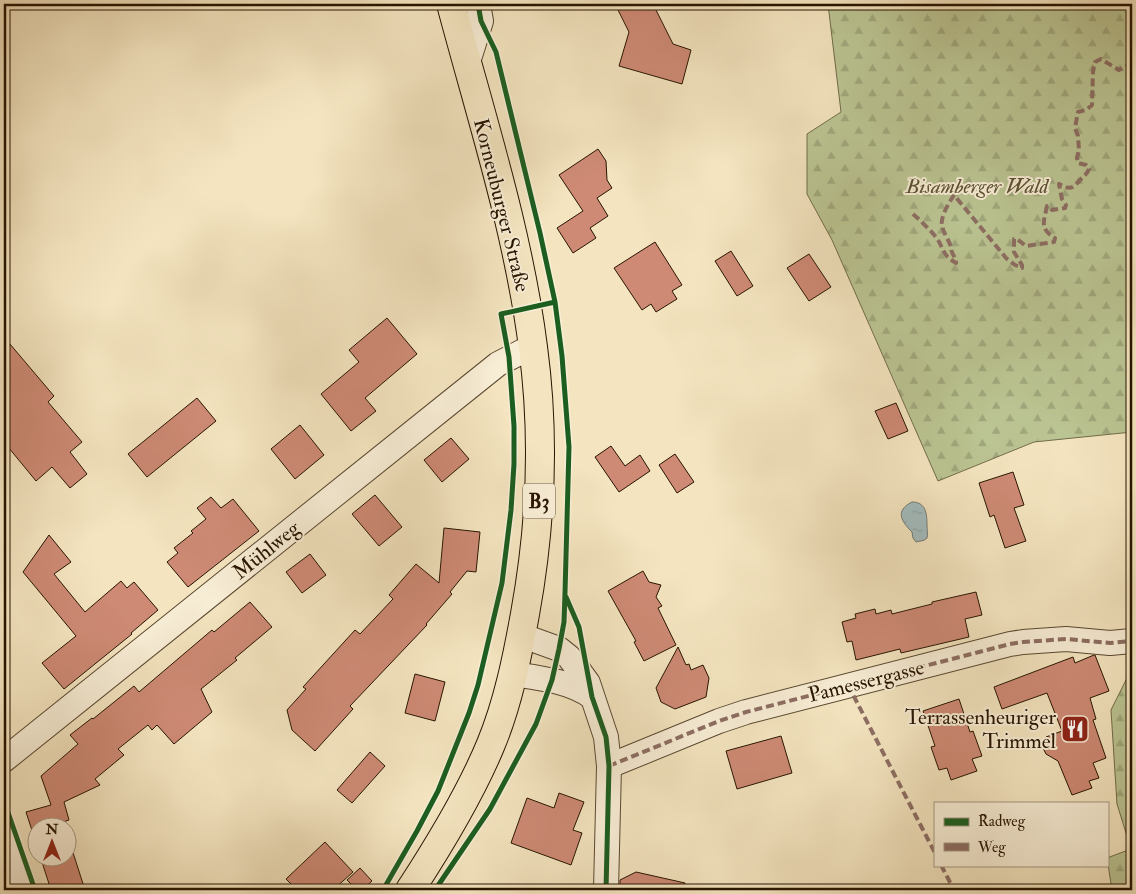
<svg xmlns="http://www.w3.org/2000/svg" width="1136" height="894" viewBox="0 0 1136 894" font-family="'IM FELL Double Pica',serif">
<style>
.forest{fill:url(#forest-firs);stroke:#716c4a}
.water{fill:url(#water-ripples);stroke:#717973}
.building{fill:#ce8a75;stroke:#271400}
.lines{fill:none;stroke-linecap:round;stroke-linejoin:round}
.minor-casing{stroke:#5a4830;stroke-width:26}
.primary-casing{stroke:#271400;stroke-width:30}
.minor{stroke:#f8eed6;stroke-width:24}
.primary{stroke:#f4e5c0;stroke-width:28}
.quiet{stroke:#8d6e63;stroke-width:4;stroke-dasharray:8 4;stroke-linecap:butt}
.cycleway-casing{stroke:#f8eed6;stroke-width:8}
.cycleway{stroke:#1b5e20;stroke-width:5}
.labels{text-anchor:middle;stroke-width:4;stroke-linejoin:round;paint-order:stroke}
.shield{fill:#f8eed6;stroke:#665540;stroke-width:1}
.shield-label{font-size:20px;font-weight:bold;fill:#271400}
.park-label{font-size:21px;font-style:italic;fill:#5b5233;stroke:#f8eed6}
.street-label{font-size:21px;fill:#271400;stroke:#f8eed6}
.poi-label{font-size:21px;fill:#271400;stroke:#f8eed6;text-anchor:end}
</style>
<defs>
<pattern id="forest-firs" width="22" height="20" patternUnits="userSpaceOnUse" patternTransform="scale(1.25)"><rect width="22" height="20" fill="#bbc593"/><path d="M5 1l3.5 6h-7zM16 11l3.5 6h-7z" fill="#a1a87d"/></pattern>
<pattern id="water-ripples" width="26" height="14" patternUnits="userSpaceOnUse" patternTransform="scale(1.25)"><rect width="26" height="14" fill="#a3bcbf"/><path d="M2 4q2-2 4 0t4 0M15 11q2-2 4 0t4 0" fill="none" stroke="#8ca1a2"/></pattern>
</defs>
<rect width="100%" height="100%" fill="#f4e5c0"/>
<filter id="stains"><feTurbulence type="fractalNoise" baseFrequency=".004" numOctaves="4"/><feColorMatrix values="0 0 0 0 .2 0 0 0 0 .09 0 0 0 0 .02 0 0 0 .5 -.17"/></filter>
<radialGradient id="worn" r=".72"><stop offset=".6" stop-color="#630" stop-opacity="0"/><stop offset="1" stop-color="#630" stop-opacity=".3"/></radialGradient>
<path class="forest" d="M828,4H1132V432L1034,442L938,481L832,240L807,194V134L841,112Z
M1132,617V890H1112L1107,858L1131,849L1117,804L1111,710L1128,676L1130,619Z"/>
<path class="water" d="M912,502C926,502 927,514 927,525C927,529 928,535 927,538C925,541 919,541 916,542L913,538L912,532C902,522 894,511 912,502Z"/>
<path class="building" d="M615,4H653L673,44L691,50L682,84L619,66L629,32Z
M598,149L606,161L607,180L612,188L597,198L608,216L590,228L596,238L573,253L557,228L583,211L559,175Z
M655,242L682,285L672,291L677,299L656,312L651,304L642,310L614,268Z
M731,251L753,286L737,296L715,261Z
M809,254L831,287L809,301L787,268Z
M387,318L417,354L365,398L376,411L351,431L321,394L359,362L349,350Z
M4,337L54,396L48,402L82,442L70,452L87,474L70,488L52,467L36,481L4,442Z
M197,398L216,421L147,477L128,454Z
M896,403L908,431L888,439L875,411Z
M300,425L324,455L295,479L271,449Z
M451,438L469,459L442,482L424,460Z
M611,446L625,466L640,455L650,471L619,492L595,457Z
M675,454L694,482L677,493L659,465Z
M1013,472L1024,505L1014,508L1026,541L1005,548L994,515L990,517L979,483Z
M375,495L402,527L379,546L352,514Z
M211,497L221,508L233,499L259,531L188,587L167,562L178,553L174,548L193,533L191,531L206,519L197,508Z
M444,528L480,532L476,572L467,571L450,592L452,594L426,624L427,625L350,706L353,709L315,751L292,730L287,710L306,689L303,687L355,630L360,634L393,599L389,595L416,564L439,583Z
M49,535L71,562L54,574L85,612L121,581L127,588L134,582L158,610L131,633L132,634L64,689L42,663L76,636L23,572Z
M310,554L326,575L302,593L286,572Z
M643,571L649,582L661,585L656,597L662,606L658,608L676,645L644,661L634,642L636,641L608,591Z
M976,592L982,615L965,619L969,637L901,653L900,649L856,660L852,641L847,642L842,622L856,618L855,614L875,609L876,614L891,610L892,614L932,604V602Z
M250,602L272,627L235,658L237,660L201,689L212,712L174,744L157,725L152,730L148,725L118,749L124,755L95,779L100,785L64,802L69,820L63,822L64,826H38V849L26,812L51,805L41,776L78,744L70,735L92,718L93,719L134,686L139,692L212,630L214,632Z
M678,647L686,665L689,664L691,670L703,665L709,678L706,697L675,709L661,702L656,688Z
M1094,655H1095L1109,691L1090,698L1096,719L1093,720L1106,758L1093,763L1099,778L1089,781L1092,788L1072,795L1058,761L1046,754L1042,746L1046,737L1062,731L1047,693L1002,709L994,687L1073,657L1075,663Z
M415,674L445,682L435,721L405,713Z
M959,699L970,732L973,731L982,756L972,759L977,771L951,780L947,768L939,770L931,747L935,746L923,711Z
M781,736L792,773L737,789L726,751Z
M370,752L385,766L352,803L337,790Z
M559,793L584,802L573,830L582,833L571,865L511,843L527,798L554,808Z
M68,837L85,890H51L40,856H68Z
M325,842L353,872L333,890H297L286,879Z
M360,868L372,881L362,890H357L347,880Z
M636,872L685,883L684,890H620V880Z"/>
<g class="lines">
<defs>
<path id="minor" d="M467,65L481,21L478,4
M521,637L534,640L559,649L569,657L588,683L606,737L609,766L606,890
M513,674C540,678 570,681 592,697
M4,760L498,364L533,346
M609,766L719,721L746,712L1010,644L1023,642L1066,639L1110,643L1132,641
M4,834L22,890"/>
<path id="primary" d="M410,890C440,844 470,795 491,744C508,703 517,658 525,614C541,526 545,436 533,347C518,230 481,117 451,4"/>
</defs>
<use href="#minor" class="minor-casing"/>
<use href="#primary" class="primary-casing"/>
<use href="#minor" class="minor"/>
<use href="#primary" class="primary"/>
<path class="quiet" d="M913,214C921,221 929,229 936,237C945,250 941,254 956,263C956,257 953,256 952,252C951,250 952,249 951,247C949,240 943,233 942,225C940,217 950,201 954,195L1006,258L1015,265L1022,268V265L1014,252V239H1017L1026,246L1054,242L1055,238C1039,229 1044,221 1047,206L1052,210L1065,208L1066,205L1062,199L1059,184C1071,191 1073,188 1081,179C1085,175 1087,174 1089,169L1086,165L1078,163L1077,158L1079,150L1078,136L1075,128L1078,112L1086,110L1092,105L1093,71L1095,62L1101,59L1119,70L1132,63
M848,685L935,853
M609,766L719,721L746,712L1010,644L1023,642L1066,639L1110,643L1132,641
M941,865L954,890"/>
<defs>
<path id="cycleway" d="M566,597L579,627L592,697L606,737L609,766L606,890
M4,801L35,890
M383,890L417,831L438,791L469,713L478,685L502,583L511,510L514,464V426L509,357L501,314L555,302
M435,890L490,809L536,724L552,680L559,649L564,622L565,593L569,447L562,356L555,302L540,233L496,52L481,21L478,4"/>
</defs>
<use href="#cycleway" class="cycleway-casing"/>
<use href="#cycleway" class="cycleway"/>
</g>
<defs>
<symbol id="restaurant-square" viewBox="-11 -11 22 22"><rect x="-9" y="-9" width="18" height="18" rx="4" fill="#8f2418" stroke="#f8eed6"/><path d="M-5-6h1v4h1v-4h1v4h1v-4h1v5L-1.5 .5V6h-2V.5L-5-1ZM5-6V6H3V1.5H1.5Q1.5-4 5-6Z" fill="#fff"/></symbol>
</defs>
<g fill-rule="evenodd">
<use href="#restaurant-square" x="1059" y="713" width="32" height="32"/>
</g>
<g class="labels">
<rect class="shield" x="523" y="483.5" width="32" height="35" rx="4"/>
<g class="shield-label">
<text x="539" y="508">B3</text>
</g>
<g class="park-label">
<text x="977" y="193">Bisamberger Wald</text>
</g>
<g class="street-label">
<text transform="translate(502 205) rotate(76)" y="7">Korneuburger Straße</text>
<text transform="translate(266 550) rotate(-39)" y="7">Mühlweg</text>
<text transform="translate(866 681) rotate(-14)" y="7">Pamessergasse</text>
</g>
<g class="poi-label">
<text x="1056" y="724">Terrassenheuriger<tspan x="1056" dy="24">Trimmel</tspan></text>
</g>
</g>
<rect width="1136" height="894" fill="none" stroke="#f4e5c0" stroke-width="20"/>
<rect x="5" y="5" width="1126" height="884" fill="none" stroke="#271400" stroke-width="2.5"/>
<rect x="10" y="10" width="1116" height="874" fill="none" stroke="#271400"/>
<rect x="934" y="802" width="175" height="65" fill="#f8eed6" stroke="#a49780"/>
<rect x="944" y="818" width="25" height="8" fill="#1b5e20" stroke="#a49780"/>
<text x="978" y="826" font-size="15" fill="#271400">Radweg</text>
<rect x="944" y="843" width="25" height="8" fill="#8d6e63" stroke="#a49780"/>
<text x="978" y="852" font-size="15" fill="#271400">Weg</text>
<g transform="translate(52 842)"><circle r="24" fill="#f8eed6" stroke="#a49780"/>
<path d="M0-4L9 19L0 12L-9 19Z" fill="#8f2418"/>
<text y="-8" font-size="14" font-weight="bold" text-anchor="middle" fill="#271400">N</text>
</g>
<rect width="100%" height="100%" filter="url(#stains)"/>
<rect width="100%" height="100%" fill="url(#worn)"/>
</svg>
